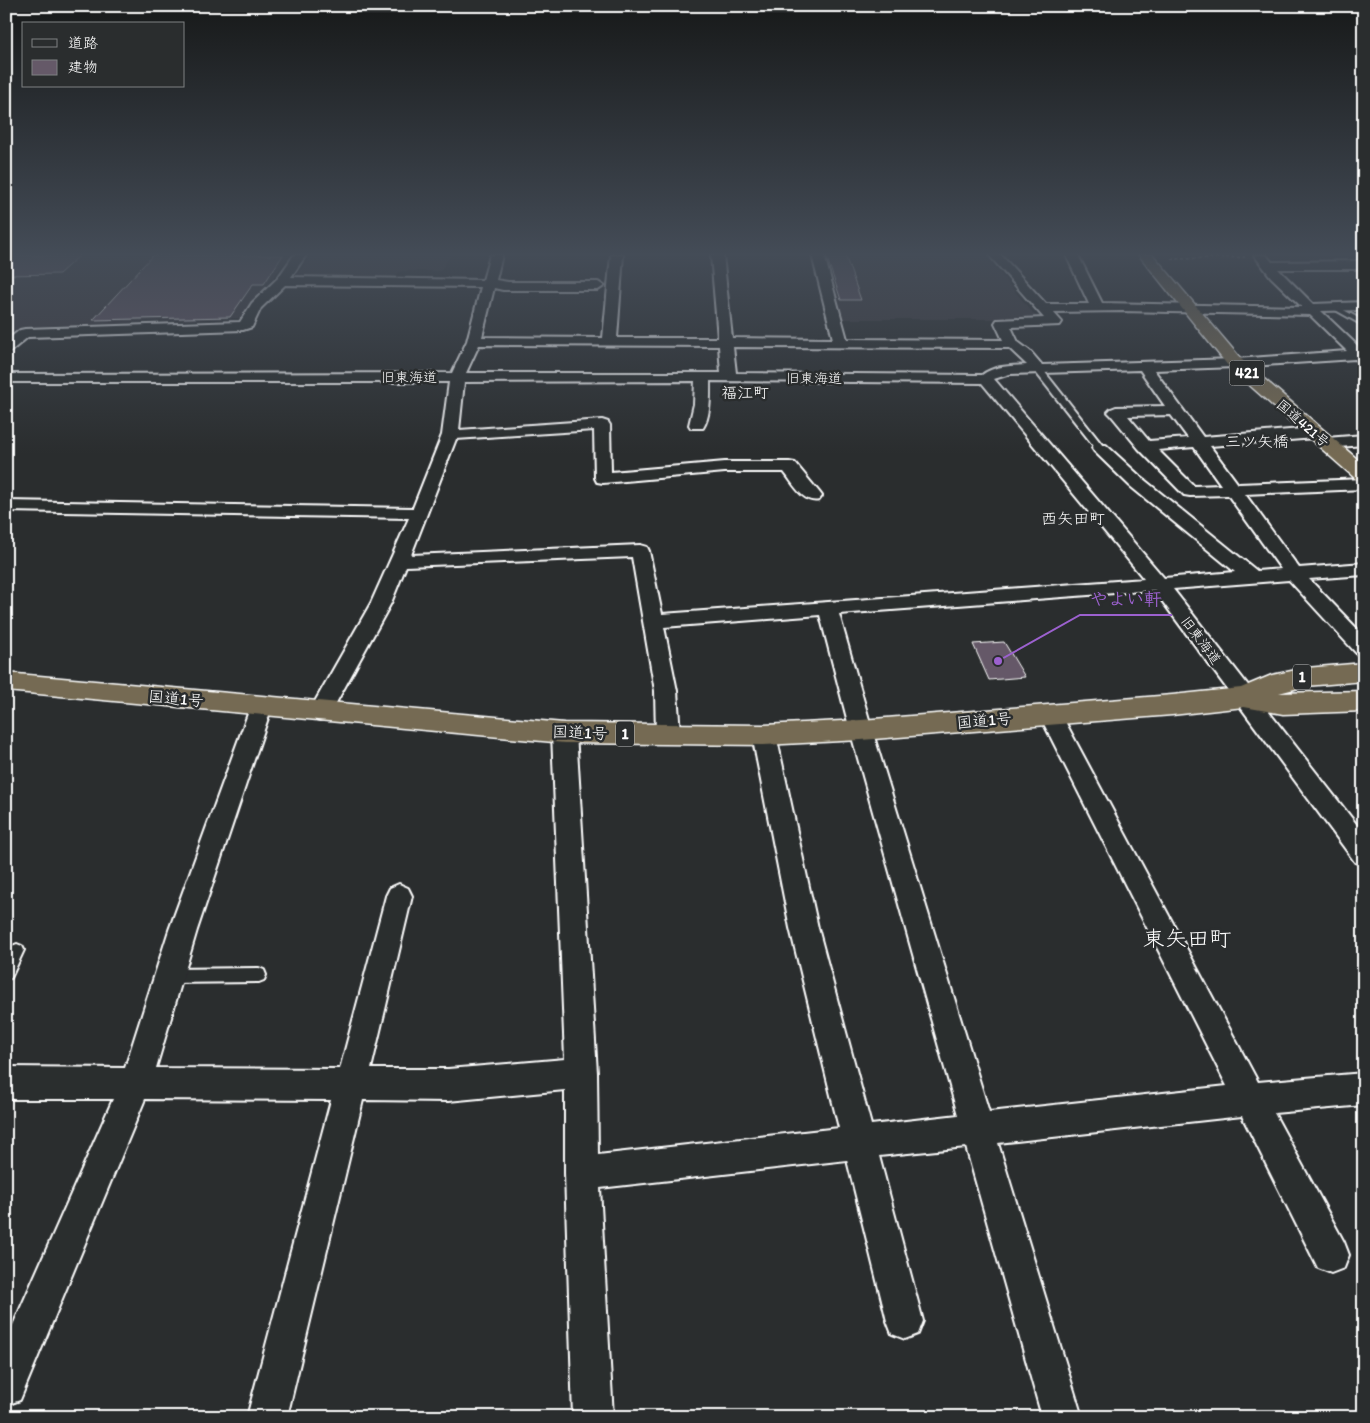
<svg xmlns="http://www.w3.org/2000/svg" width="1370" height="1423" viewBox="0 0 1370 1423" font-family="Itim,'Klee One',sans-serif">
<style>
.built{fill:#3c3a3f}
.building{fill:#655968;stroke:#fff}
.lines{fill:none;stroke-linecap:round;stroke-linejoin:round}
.lane-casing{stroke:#fff;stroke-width:4}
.street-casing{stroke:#fff;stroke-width:4}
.highway-casing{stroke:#fff;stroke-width:3}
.path{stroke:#fff;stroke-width:2;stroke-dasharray:3 2.5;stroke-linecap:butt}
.lane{fill:#2a2d2e;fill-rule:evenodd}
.street{fill:#2a2d2e;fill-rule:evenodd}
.highway{fill:#746b52;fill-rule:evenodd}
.labels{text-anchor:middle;stroke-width:5;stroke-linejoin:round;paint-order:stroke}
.far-street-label{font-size:14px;fill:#fff;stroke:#2a2d2e}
.shield{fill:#2a2d2e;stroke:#bfc0c0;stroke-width:1}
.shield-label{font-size:15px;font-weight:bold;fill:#fff}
.far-quarter-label{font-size:16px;fill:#fff;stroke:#2a2d2e}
.street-label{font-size:16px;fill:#fff;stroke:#2a2d2e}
.near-quarter-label{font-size:22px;fill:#fff;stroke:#2a2d2e}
.leader{fill:none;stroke:#9c61cf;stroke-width:2}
.callout-dot{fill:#9c61cf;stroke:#2a2d2e;stroke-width:2}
.callout-label{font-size:18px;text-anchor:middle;font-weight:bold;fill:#9c61cf;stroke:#2a2d2e;stroke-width:5;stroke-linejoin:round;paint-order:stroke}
</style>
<rect width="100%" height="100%" fill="#2a2d2e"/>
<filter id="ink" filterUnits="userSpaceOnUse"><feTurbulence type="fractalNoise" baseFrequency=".02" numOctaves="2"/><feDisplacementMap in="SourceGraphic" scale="10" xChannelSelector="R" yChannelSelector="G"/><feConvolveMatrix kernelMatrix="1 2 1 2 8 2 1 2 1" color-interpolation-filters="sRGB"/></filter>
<g filter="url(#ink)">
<path class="built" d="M6,255H290L242,318L22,327L6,338Z
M311,255H451L440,271H401L392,278H294Z
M823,255H985L1038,319H843Z"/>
<path class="building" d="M6,255H80L59,274L6,275Z
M153,255H283L264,284H253L230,317L93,320Z
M826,255H845L861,300H841Z
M1004,642L1025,677L989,680L973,644Z"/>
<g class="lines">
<defs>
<path id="lane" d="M1332,306H1336L1364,321V326L1332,308Z
M1034,366H1040L1103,446V450H1097L1034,370Z
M17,944L22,946L24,950L11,978L6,979V957L12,946Z
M259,968L264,970L266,975L264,980L259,982L168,983L163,981L161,976L163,971L168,969Z"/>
<path id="street" d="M294,255H306L291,277L483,280L490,255H502L496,280L508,282H598L604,286L598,290H503L494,288L482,337L603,338L611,255H623L617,338H718L711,255H723L732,338L833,339L812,255H824L847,339L1003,340L995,323L997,320L1044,318L989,255H1001L1046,304H1089L1066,255H1078L1102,303L1302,307L1271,277L1254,255H1266L1272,262L1364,261V269H1278L1313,304L1364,302V310L1321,311L1362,350H1364V364L1355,359L1235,367L1154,370L1203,437L1315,428L1321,430L1323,433L1321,436L1315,438L1210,446L1238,484L1364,479V489L1245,494L1299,568L1364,563V575L1309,579L1364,636V656L1357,654L1289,580L1173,589L1364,834V865L1355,862L1154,590L839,614L872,730L989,1112L1227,1086L1039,714L1042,708L1050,706L1058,708L1061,714L1258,1082L1364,1073V1105L1274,1113L1344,1242L1349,1255L1344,1268L1331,1273L1318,1268L1242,1116L998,1143L1082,1417H1042L966,1147L879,1156L923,1321L918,1334L905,1339L892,1334L887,1321L847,1160L600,1188L613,1417H573L565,1173V1090L448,1101L363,1100L287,1417H247L331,1100L145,1099L20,1400L6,1405V1341L113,1099H6V1067L125,1068L169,930L253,700L261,698L269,700L272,706L197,930L156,1068L340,1069L386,896L390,888L399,884L408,888L412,896L371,1069H448L565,1059L552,733L556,727L564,725L572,727L576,733L597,1073L598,1155L839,1128L790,928L752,735L756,729L764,727L772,729L776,735L818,928L871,1125L958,1115L850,730L820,615L664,627L677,691L680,734L676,740L668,742L660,740L656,734L655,691L632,557L406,566L391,603L331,712L328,718L320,720L312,718L309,712L371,603L409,518L6,511V501L413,508L442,435L449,382H6V374L452,373L467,341L481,287L285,285L261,308L252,327L243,330L28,337L11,351L6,352V341L20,330L25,329L240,322L252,303L278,278ZM1122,311L1310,315L1347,351L1235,359L1042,365L1030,351L1018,342L1011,327L1060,325L1062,322L1053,312ZM479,345L719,346L721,373H466ZM733,347L1009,348L1027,365C1013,366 994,365 982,375L736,373ZM1140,370L1165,406L1116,407L1111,409L1108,412L1111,415L1139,449L1184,495L1190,496L1228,495L1281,569L1257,571L1142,478L1106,445H1094L1092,448L1094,451L1130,486L1235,572L1164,578L994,379L1010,374ZM695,381L694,404L689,425L691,428H703C711,415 710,396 710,381L982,383L1144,579L662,614L649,551L647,547L640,545L411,555L456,439L594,430L595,478L597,482L603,483L725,472H784C793,483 803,504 819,500L822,496L819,492L795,463L789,462H725L611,472L610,425L608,422L602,420L459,430L464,382ZM1171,415L1188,438L1149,441L1128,416ZM1194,447L1221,485L1194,486L1158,450Z
M1364,435V445L1326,448L1320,446L1318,443L1320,440L1326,438Z"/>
<path id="highway" d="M1139,255H1153L1241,359L1364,465V482L1357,480L1229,367Z
M1364,663V681L1306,686L1279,693L1364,691V711L1283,714L1244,707L1172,715L861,740L764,745L564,743L6,691V673L564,723L764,725L861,720L1172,695L1241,688L1272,675L1306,668Z"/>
</defs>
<use href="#lane" class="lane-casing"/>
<use href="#street" class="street-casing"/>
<use href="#highway" class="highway-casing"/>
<path class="path" d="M1171,259L1245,257"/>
<use href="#lane" class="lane"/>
<use href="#street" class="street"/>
<use href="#highway" class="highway"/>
</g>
</g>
<linearGradient id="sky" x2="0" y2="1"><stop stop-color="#171919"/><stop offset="0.56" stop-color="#444c57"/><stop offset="1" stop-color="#444c57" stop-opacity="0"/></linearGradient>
<rect width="1370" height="454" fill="url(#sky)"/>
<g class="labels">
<g class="far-street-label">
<text x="409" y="382">旧東海道</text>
<text x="814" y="383">旧東海道</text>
<text transform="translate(1303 423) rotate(41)" y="5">国道421号</text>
<text transform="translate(1201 640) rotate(53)" y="5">旧東海道</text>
</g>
<g class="shield">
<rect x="1229.5" y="360.5" width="35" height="25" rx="4"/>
<rect x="1293" y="664.5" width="18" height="25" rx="4"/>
<rect x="616" y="721.5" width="18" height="25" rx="4"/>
</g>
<g class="shield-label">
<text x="1247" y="378">421</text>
<text x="1302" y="682">1</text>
<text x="625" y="739">1</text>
</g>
<g class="far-quarter-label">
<text x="745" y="398">福江町</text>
<text x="1257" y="447">三ツ矢橋</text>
<text x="1073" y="524">西矢田町</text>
</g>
<g class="street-label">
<text transform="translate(176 698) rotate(5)" y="6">国道1号</text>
<text transform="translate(984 720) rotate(-5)" y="6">国道1号</text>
<text transform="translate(580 732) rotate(2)" y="6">国道1号</text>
</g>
<g class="near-quarter-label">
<text x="1187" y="946">東矢田町</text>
</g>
</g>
<path class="leader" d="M998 661L1080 615H1172"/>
<circle class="callout-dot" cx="998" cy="661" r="5"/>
<g class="callout-label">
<text x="1126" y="605">やよい軒</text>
</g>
<rect width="1370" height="1423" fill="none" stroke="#2a2d2e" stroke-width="25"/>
<rect x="12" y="12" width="1345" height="1398" fill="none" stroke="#fff" stroke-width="2" filter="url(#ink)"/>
<rect x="22" y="22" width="162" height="65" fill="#2a2d2e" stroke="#7f8182"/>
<rect x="32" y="39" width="25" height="8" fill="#2a2d2e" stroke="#7f8182"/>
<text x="68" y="48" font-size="15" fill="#ffffff">道路</text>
<rect x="32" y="60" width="25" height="15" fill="#655968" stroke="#7f8182"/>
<text x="68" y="72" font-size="15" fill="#ffffff">建物</text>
</svg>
